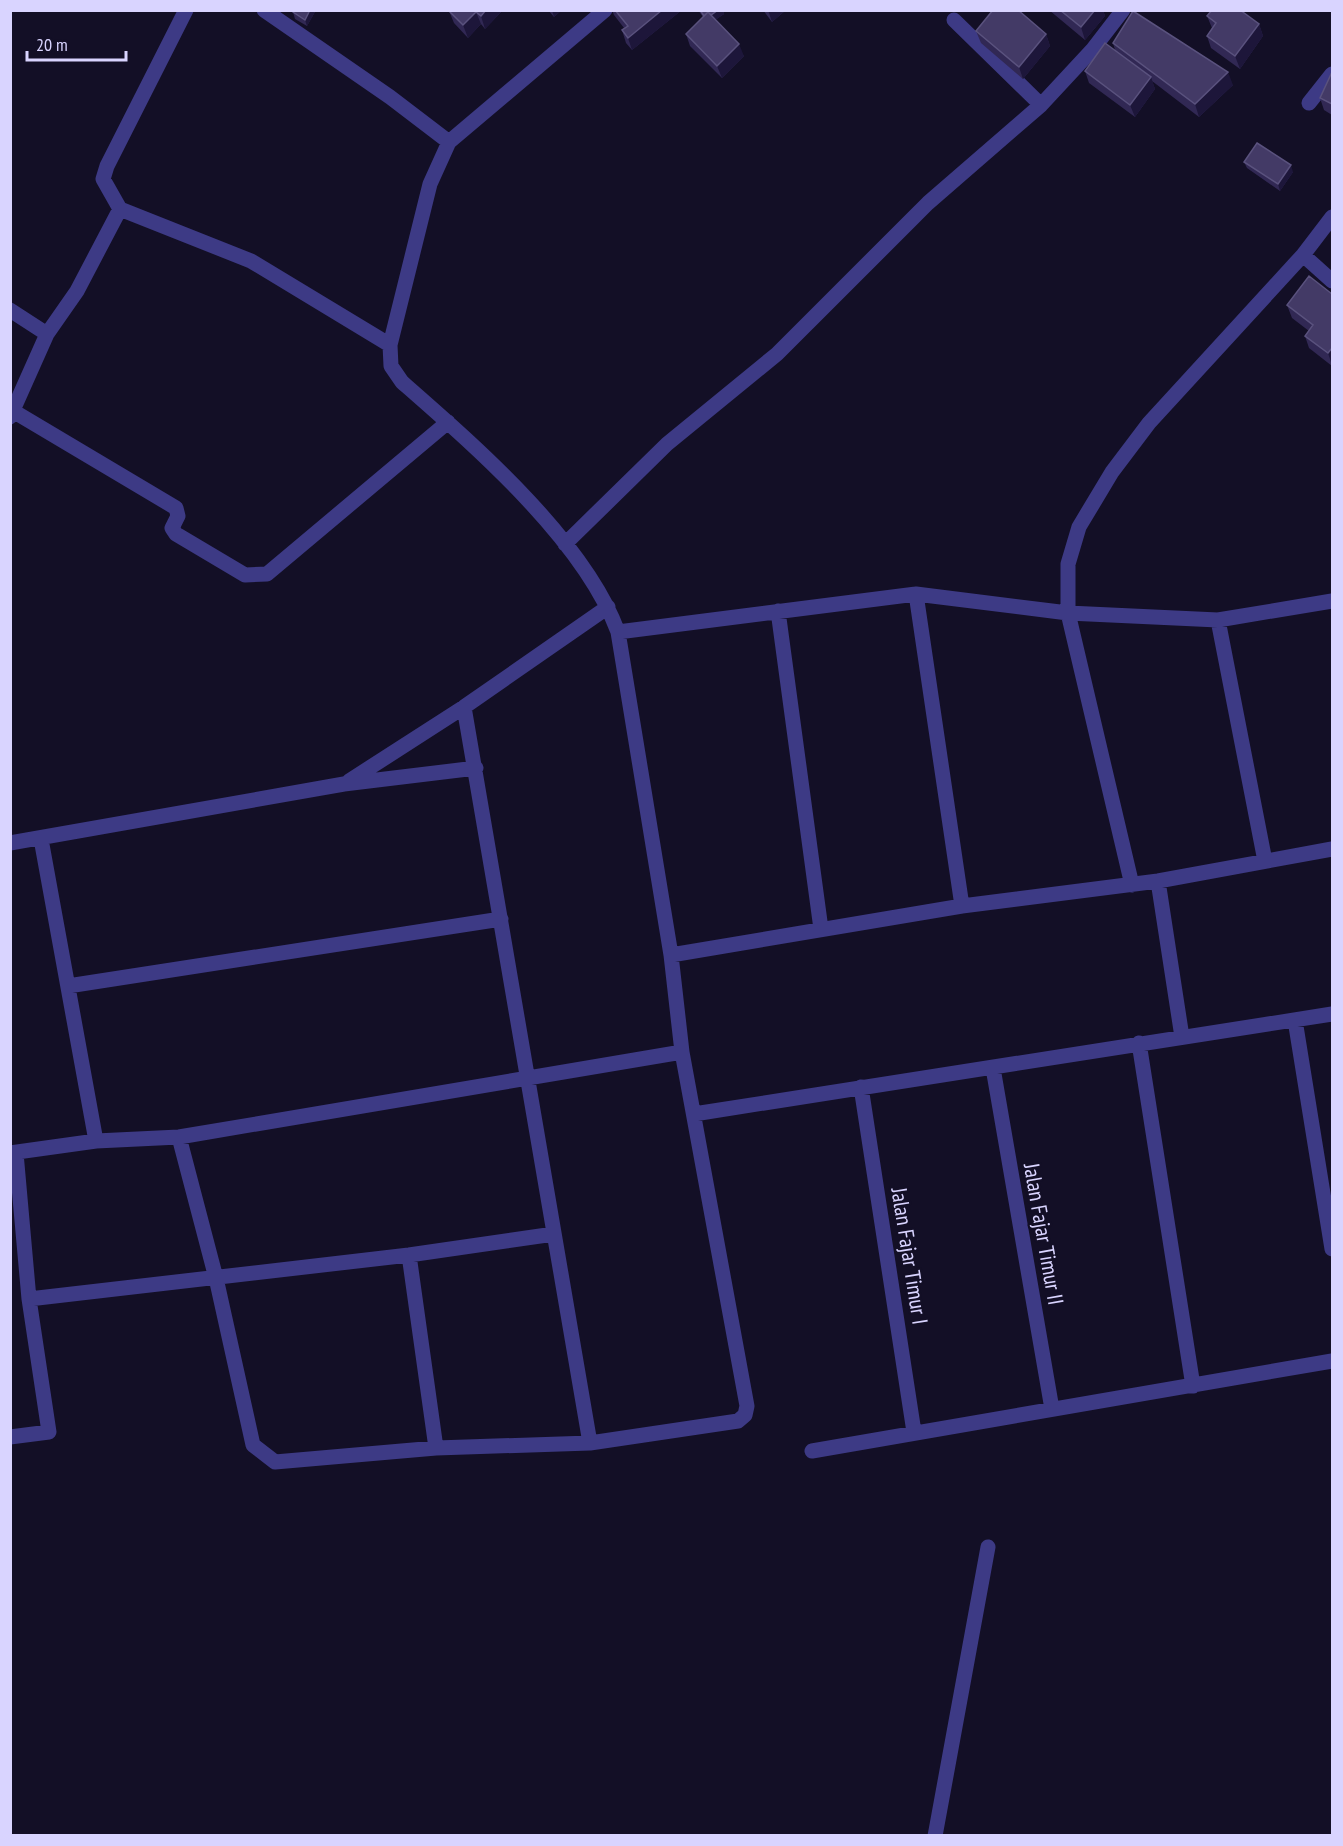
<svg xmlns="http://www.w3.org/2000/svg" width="1343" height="1846" viewBox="0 0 1343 1846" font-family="'PT Sans Narrow',sans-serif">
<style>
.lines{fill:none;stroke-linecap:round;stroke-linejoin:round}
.lane{stroke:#3d3a85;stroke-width:15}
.street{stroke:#3d3a85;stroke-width:15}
.wall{fill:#312854}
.shaded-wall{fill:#1d163a}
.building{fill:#433a66;stroke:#5a527e;stroke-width:1.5}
.labels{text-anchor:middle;stroke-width:4.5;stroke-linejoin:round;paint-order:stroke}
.street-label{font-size:22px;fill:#d9d4ff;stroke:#130f26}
</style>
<rect width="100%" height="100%" fill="#130f26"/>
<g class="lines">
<path class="lane" d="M935,1836L988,1547"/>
<path class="street" d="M264,10L390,97L449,142
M954,20L1041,105
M1309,103L1332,74
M120,209L251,261L390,345
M1303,255L1332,281
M10,310L47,334
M13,411L176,508L178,516L172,528L176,534L245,575L267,574L448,422
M10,417L47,334L77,291L120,209L103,179L107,166L186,10
M565,544L667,444L777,354L928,203L1041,105L1093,49L1123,10
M916,594L962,906
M778,611L821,929
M1218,620L1265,861
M618,632L916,594L1068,613L1218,620L1332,601
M464,707L590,1443
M349,781L464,707L608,607
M41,839L96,1141
M10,843L344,784L476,768
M1158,881L1182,1037
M1132,885L1068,613V564L1079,527L1112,472L1149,423L1303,255L1332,217
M671,955L962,906L1158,881L1332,849
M68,986L501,919
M1295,1020L1332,1249
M1139,1043L1193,1386
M993,1068L1052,1409
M861,1087L914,1432
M694,1114L1332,1014
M179,1137L216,1278L253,1445L275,1462L436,1448L590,1443L738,1421L745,1415L747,1406L682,1052L671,955L618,632C584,540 475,446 402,382L391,366L390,345L430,184L449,142L605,10
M10,1153L96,1141L179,1137L682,1052
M409,1255L436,1448
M29,1299L409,1255L554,1234
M10,1437L49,1432L29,1299L16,1153
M812,1451L1332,1361"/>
</g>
<path class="wall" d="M294,10H316L307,26L295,19L293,12Z
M503,10L485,29L481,24L468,38L454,23L449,11Z
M548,10H562L554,17Z
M612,10H682L632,50L626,43L622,30L624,28L614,15Z
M698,10H723L724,14L715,20L744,56L722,78L690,46L686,34L703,17Z
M763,10H786L772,22Z
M1049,10H1103L1105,16L1085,40Z
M1207,16L1259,24L1263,36L1240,69L1211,48L1207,36L1212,28Z
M976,31L1046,34L1050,46L1023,79L981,43Z
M1113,43L1233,85L1199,117L1152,81L1155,89L1135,117L1089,83L1085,71L1115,50Z
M1332,72V115L1324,110L1320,98Z
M1244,162L1293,172L1280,191L1247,168Z
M1332,294V366L1309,348L1305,336L1309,331L1292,318L1287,305Z"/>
<path class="shaded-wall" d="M310,10H316L307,26L305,20Z
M486,10H503L485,29L481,16Z
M552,10H562L554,17Z
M662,10H682L632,50L628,38Z
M718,10H723L724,14L708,25L706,19Z
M768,10H786L772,22Z
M1095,10H1103L1105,16L1085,40L1081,27Z
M476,12L481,24L468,38L463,25Z
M1259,24L1263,36L1240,69L1235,56Z
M1046,34L1050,46L1023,79L1019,67Z
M739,44L744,56L722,78L717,66Z
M1228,72L1233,85L1199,117L1195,104Z
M1151,77L1155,89L1135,117L1130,105Z
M1291,165L1293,172L1280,191L1278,184Z
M1332,348V365L1328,353Z"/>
<path class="building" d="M294,10H310L305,20L293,12Z
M486,10L481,16L476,12L463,25L449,11Z
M615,10H662L628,38L622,30L628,26Z
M700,10H718L711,15L708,12L704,16Z
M993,10H1018L1046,34L1019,67L976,31Z
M1060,10H1095L1081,27Z
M1212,10H1240L1259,24L1235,56L1207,36L1216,23L1207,16Z
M1133,11L1228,72L1195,104L1113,43Z
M708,12L739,44L717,66L686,34Z
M1105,43L1151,77L1130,105L1085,71Z
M1332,72V104L1320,98Z
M1257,143L1291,165L1278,184L1244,162Z
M1309,276L1332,294V348L1328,353L1305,336L1313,325L1287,305Z"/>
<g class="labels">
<g class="street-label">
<text transform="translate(1044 1234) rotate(80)" y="8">Jalan Fajar Timur II</text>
<text transform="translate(910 1256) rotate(81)" y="8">Jalan Fajar Timur I</text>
</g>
</g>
<rect width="1343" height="1846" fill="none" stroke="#d9d4ff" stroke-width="24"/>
<path d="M27 51v9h99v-9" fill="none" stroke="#d9d4ff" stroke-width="3"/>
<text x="36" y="51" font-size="18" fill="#d9d4ff" stroke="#130f26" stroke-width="4.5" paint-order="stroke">20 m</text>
</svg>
